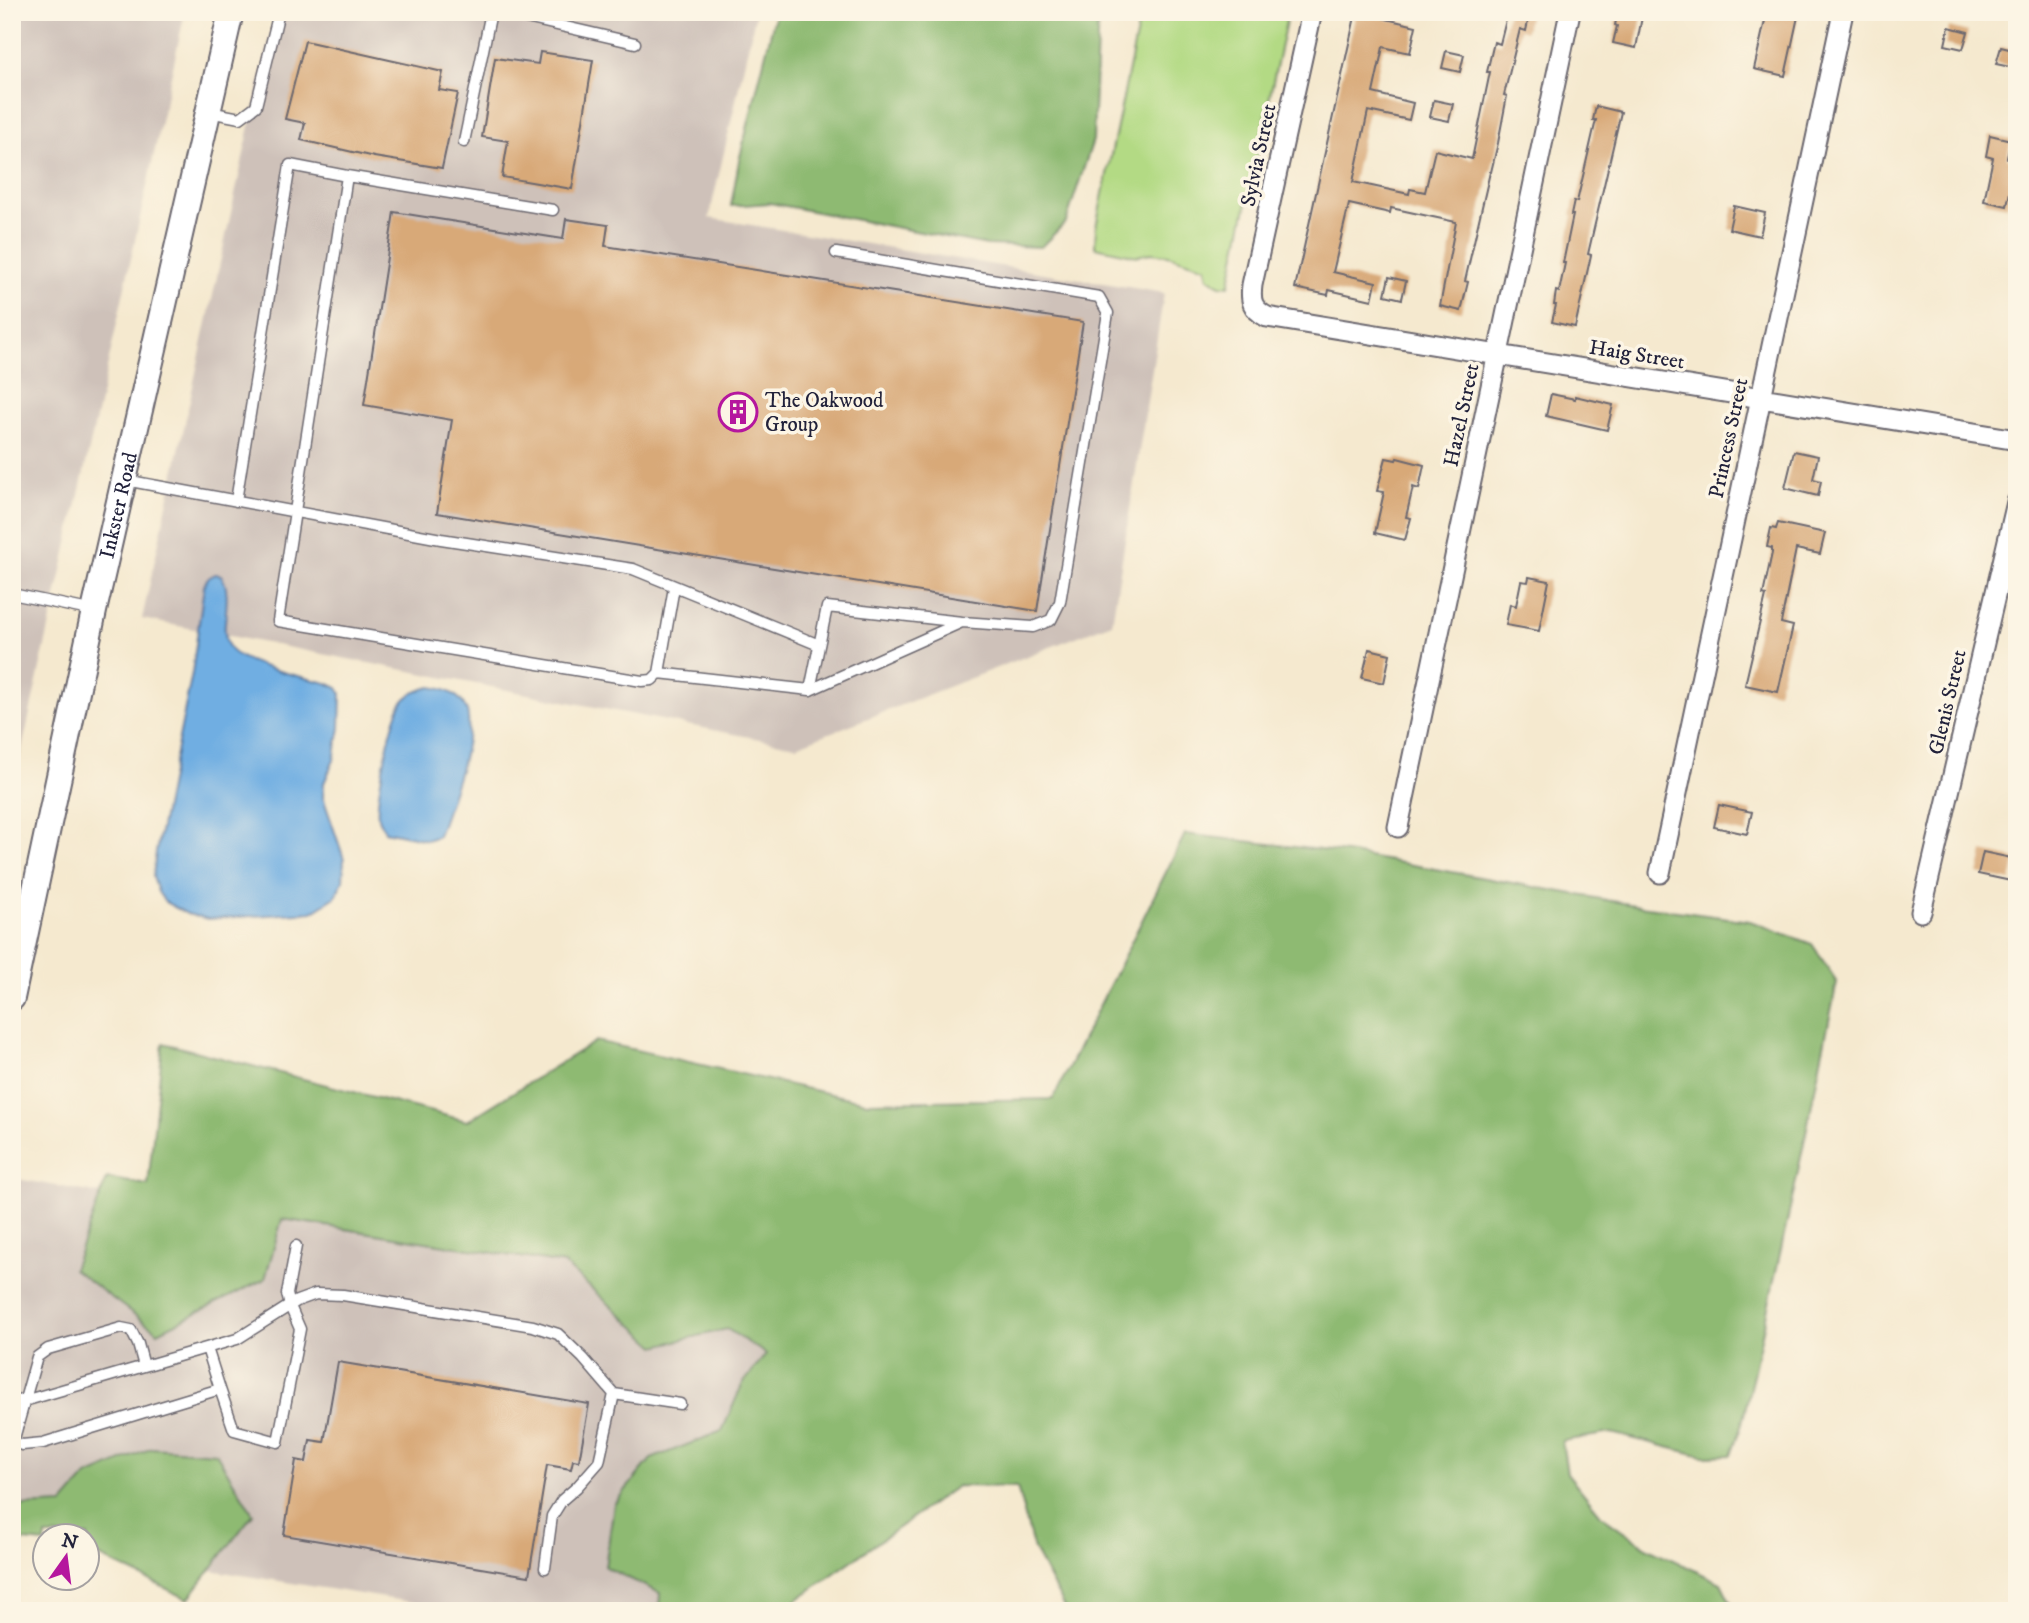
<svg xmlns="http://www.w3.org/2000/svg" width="2029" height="1623" viewBox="0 0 2029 1623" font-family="'IM FELL DW Pica',serif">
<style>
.industrial{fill:#cec1b9}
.green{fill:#b3da84;stroke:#6a7e60;stroke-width:2}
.forest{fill:#8eba72;stroke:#586e56;stroke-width:2}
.water{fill:#6faee2;stroke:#48688e;stroke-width:2}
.building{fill:#d8a978}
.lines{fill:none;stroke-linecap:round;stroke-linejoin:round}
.service-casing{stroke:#6c686f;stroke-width:13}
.minor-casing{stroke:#6c686f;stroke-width:23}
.tertiary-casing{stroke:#6c686f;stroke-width:28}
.service{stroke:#fff;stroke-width:10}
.minor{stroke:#fff;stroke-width:19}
.tertiary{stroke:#fff;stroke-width:24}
.labels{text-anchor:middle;stroke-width:7;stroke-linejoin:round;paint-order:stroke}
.street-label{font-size:21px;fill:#22223b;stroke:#fcf5e5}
.poi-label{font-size:21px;fill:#22223b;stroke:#fcf5e5;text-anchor:start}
</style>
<rect width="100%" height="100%" fill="#fcf5e5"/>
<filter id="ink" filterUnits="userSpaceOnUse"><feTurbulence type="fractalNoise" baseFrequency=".0143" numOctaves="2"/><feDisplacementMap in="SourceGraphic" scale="14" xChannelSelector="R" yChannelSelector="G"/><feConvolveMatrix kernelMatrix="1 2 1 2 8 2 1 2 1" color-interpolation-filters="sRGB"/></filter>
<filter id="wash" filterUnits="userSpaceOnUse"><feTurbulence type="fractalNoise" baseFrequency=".00686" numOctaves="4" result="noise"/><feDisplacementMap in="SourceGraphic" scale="28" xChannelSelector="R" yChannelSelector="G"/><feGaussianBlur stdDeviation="1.57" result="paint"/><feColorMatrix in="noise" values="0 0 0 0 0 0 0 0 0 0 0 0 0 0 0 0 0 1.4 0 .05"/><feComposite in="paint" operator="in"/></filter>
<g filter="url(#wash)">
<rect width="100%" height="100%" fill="#f5e9cf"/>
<path class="industrial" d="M12,12H185L99,405L12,793Z
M275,12H756L709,218L1164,293L1112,623L796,746L142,619Z
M12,1178L101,1194L73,1269L264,1279L282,1219L564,1264L656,1346L727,1329L766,1354L742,1385L722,1431L651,1459L660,1593L659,1611H467L210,1570L253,1514L87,1476L63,1504L20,1506L12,1501Z"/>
<path class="green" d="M1141,12H1288L1229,286L1221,285L1208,278L1206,267L1168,255L1151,253L1137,256L1095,247L1096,227Z"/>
<path class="forest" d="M776,12H1098L1093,140L1066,222L1041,247L987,245L770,203L731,206L739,161Z
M1185,834L1346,853L1640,906L1750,921L1812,944L1837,982L1794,1191L1742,1424L1731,1455L1703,1456L1611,1433L1562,1441L1567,1473L1601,1515L1646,1547L1721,1583L1735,1611H1067L1034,1550L1017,1487L957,1486L781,1611H659L660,1593L605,1567L614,1504L651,1459L722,1431L742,1385L766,1354L727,1329L656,1346L564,1264L282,1219L265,1279L158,1332L73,1269L107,1178L148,1185L163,1043L467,1121L596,1041L866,1102L1053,1099Z
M152,1448L216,1453L253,1514L188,1599L88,1551V1536H46L45,1543L12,1540V1501L20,1506L63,1504L87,1476Z"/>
<path class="water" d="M215,574L221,575C230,588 226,608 225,623C224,630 226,643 230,649C241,664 306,678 327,683L338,688L341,693L340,728L334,760L324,783L323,797L344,859L343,881L335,897L312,912L208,919L187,914L165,902L158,892L153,877L156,852L192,673L204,586L207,579Z
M431,687C446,689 460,694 466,709C477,735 447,808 438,836L427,840L385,831C383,827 380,825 379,821C373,806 392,716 402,703C410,693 420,689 431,687Z"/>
<g id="blocks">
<path class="building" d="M1356,12L1416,26L1410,53L1383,47L1373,93L1413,103L1409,120L1368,111L1353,182L1409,194L1410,189L1425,192L1435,150L1472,159L1490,72H1487L1494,42L1500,44L1508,12H1530L1526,31L1520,29L1504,95L1507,96L1498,143L1491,172H1490L1465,281L1468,282L1461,311L1440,306L1456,222L1391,208L1390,213L1349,204L1333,272L1376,282L1372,300L1329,290L1328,295L1295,288Z
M1618,12L1642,17L1636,48L1613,43L1617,26L1615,25Z
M1767,12H1799L1785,76L1754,69Z
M1949,27L1968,32L1963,49L1945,45Z
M305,41L443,72L439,90L458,93L442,168L374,157L301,140L305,123L285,119Z
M2001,47L2017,51L2015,68L1996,64Z
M1446,51L1464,55L1460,72L1442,68Z
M540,52L593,60L572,189L502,177L508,141L482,137L495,58L538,64Z
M1434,100L1453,104L1449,121L1430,117Z
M1596,106L1621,112L1588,254L1591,255L1575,327L1552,322L1556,305H1554L1556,291L1559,292L1565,263H1563L1573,215H1571L1574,201L1577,202L1596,120H1593Z
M1990,135L2011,140L2007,158L2017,160L2007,206L1984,201L1993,158L1986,156Z
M1734,206L1765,213L1760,236L1729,229Z
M394,212L563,239L566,219L608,225L605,246L1083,322L1037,611L437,513L452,420L364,405Z
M1389,277L1406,281L1402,299L1385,295Z
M1551,394L1575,399V396L1613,405L1607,430L1546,416Z
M1794,451L1818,456L1813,479L1821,481L1818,496L1785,488Z
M1386,458L1396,460L1397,458L1424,465L1419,489L1413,487L1406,517L1411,518L1405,540L1375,533L1384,492L1377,491Z
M1778,523L1825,533L1820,554L1796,549L1781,623L1793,626L1778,692L1745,685L1766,596L1763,595L1772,553V548L1767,547L1771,528L1776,529Z
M1529,577L1549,581L1539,631L1506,625L1510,604L1516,606L1521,581L1528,582Z
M1369,649L1390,654L1384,683L1362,678Z
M1719,805L1752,812L1747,834L1714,827Z
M1983,852L2016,859L2011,881L1978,874Z
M338,1362L589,1404L579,1461L573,1460L571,1469L547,1465L529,1576L284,1535L296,1460L306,1462L310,1440L324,1442Z"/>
</g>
</g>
<g filter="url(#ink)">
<use href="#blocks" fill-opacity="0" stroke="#6c686f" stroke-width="2"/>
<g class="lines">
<defs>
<path id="service" d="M501,12L635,43
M209,112L240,118L256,106L279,12
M464,142L491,12
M553,210L347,176L278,621L642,681L652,680L659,673L674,587
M125,480L441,539L633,569L819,645
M236,501L290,165L347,176
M12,594L94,611
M659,673L810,690L962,622
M810,690L827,607L962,622L1033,627L1051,620L1060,602L1108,313L1099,297L836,253
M144,1366L138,1344L131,1330L121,1328L48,1349L37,1357L13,1442L22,1445L43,1443L220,1389L207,1348
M220,1389L234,1430L278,1442L300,1329L290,1306L287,1294L296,1246
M12,1399L24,1401L237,1339L297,1301L316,1294L343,1295L533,1326L558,1334L583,1358L614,1394L680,1404
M545,1568L552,1516L562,1500L577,1487L599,1462L614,1394"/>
<path id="minor" d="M1312,12L1252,285C1250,301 1252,309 1267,317L2017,440
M1398,827L1570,12
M1660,873L1843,12
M1921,912L2017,502"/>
<g id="tertiary">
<path id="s1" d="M12,998L94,611L231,12"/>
</g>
</defs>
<use href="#service" class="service-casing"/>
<use href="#minor" class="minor-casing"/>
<use href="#tertiary" class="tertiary-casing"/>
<use href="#service" class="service"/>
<use href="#minor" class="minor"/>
<use href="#tertiary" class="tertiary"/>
</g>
</g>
<defs>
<symbol id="building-ring" viewBox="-11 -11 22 22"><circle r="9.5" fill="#fcf5e5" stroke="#b5179e" stroke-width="1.5"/><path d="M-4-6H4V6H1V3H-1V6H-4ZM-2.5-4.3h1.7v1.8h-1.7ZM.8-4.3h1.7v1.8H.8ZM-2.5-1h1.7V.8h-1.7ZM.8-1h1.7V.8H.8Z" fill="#b5179e"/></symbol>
</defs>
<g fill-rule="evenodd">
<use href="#building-ring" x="716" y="390" width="44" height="44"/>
</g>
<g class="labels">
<g class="street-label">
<text transform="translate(1258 155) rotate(-78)" y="7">Sylvia Street</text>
<text transform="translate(1637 354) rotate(9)" y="7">Haig Street</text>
<text transform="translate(1461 415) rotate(-78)" y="7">Hazel Street</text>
<text transform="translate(1728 438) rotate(-78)" y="7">Princess Street</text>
<text dy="7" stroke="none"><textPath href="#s1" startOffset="504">Inkster Road</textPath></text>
<text transform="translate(1947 702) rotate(-77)" y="7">Glenis Street</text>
</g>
<g class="poi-label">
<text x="765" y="407">The Oakwood<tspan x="765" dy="24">Group</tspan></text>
</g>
</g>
<rect width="2029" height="1623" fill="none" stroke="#fcf5e5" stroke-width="42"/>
<g transform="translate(66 1557) rotate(14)"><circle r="33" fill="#fcf5e5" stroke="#a5a1a1" stroke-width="2"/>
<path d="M0-5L12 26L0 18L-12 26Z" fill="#b5179e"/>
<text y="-10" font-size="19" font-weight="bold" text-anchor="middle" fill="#22223b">N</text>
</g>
</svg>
